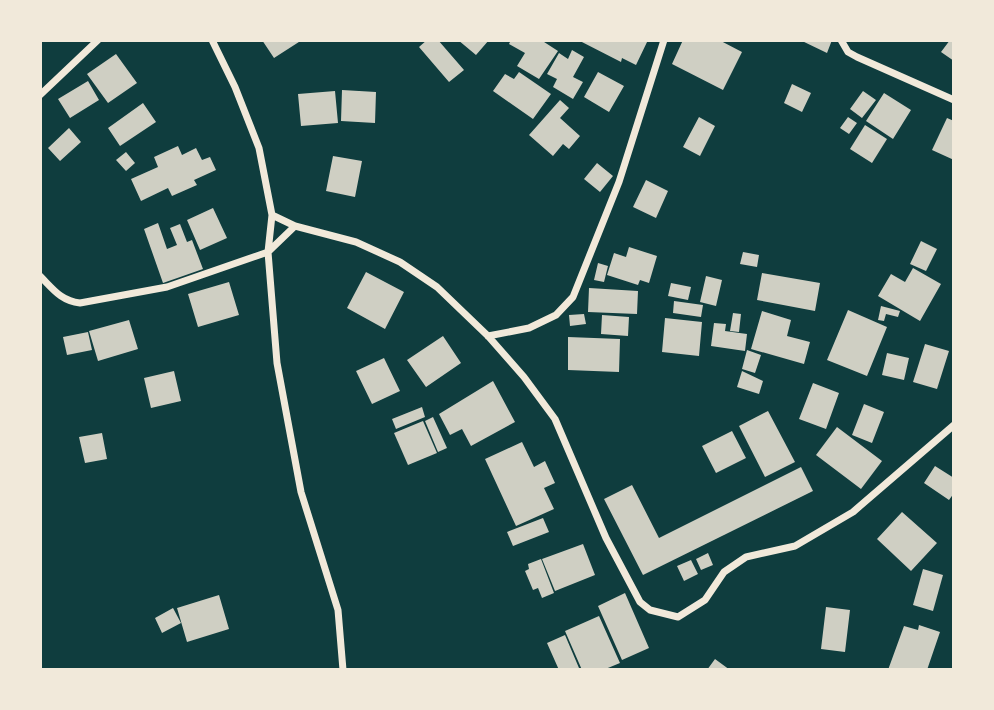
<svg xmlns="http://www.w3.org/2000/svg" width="994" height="710" viewBox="0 0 994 710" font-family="'Fira Sans Condensed',sans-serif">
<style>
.building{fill:#cfcfc3}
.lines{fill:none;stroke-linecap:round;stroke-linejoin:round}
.minor{stroke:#f1e9da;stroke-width:7}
</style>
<rect width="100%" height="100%" fill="#0f3d3e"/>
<path class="building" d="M262,40H302L274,58Z
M427,40H438L464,70L449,82L419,47Z
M458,40H489L476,55Z
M511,40H541L558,51L539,79L517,66L525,53L509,44Z
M578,40H648L636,65L622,58L621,62Z
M683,40H719L742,52L723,90L672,64Z
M800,40H832L827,53Z
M950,40H954V61L941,52Z
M572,50L584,57L573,77L583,82L573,99L553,87L557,79L547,74L559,53L568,59Z
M116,54L137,83L108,103L87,74Z
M519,72L551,94L533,119L493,91L505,74L514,79Z
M598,72L624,86L609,112L584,97Z
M88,81L99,100L70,118L58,99Z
M792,84L811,93L802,112L784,103Z
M342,90L376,92L375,123L341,121Z
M335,91L338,123L301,126L298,94Z
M863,91L876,100L862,118L850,109Z
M884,93L911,110L893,139L866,121Z
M560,100L569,108L560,118L580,136L569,149L563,144L553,156L529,135Z
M143,103L156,122L120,146L108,128Z
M699,117L715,126L700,156L683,147Z
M848,117L857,123L849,134L840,128Z
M947,118L954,121V160L932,150Z
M865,125L887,139L872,163L850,149Z
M69,128L81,142L60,161L48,148Z
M178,146L182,155L196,148L202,160L210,157L216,170L194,180L197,185L172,196L168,188L141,201L131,179L158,167L154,157Z
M126,152L135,163L126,171L116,160Z
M333,156L362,161L355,197L326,191Z
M597,163L613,176L600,192L584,179Z
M646,180L668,191L656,218L633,207Z
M213,208L227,238L200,250L187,220Z
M158,223L167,249L177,245L170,228L180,224L187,242L192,240L203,269L163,283L144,229Z
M921,241L937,249L926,271L910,264Z
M629,247L657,256L649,283L640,280L638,285L607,275L614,253L626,257Z
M743,252L759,255L757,267L740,264Z
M598,263L608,266L604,282L594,280Z
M913,268L941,284L920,321L878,296L891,274L905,282Z
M366,272L404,292L385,329L347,308Z
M762,273L820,283L815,311L757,300Z
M706,276L722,280L716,306L700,302Z
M229,282L239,315L198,327L188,294Z
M671,283L691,287L688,300L668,296Z
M589,288L638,291L637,314L588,312Z
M674,301L703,305L701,317L673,313Z
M881,306L900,311L898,317L886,314L884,321L878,320Z
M848,310L887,327L867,376L827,360Z
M762,311L791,320L787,336L810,342L804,364L751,349Z
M733,313L741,314L739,332L730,331Z
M584,314L586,324L570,326L569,315Z
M602,315L629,317L628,336L601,334Z
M665,318L702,322L699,356L662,352Z
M129,320L138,349L98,361L89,331Z
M714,323L726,324L725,331L747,334L745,351L711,346Z
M88,332L92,350L67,355L63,337Z
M443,336L461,363L426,387L407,360Z
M568,337L620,339L619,372L568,370Z
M925,344L949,351L937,389L913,382Z
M747,350L761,355L755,373L742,369Z
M887,353L909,358L904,380L882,375Z
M384,358L400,391L372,404L356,371Z
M174,371L181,401L151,408L144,378Z
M742,371L763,381L759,394L737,387Z
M493,381L515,422L471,446L462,429L450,435L439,414Z
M813,383L839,393L826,429L799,419Z
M864,404L884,412L872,443L852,435Z
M422,407L425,417L396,429L392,419Z
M768,411L795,462L765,477L739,426Z
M433,417L447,448L438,452L425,421Z
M423,421L437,453L408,465L394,433Z
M837,427L882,461L861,489L816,455Z
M732,431L746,458L716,473L702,446Z
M102,433L107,459L85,463L79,437Z
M522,442L534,467L545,461L555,483L544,488L554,509L516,526L485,459Z
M935,466L954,478V493L949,500L924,483Z
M801,467L813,491L643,575L604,499L632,485L659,538Z
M902,512L937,543L911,571L877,539Z
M543,518L549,532L513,546L507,532Z
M583,544L595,575L555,591L542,559Z
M708,553L713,565L701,570L696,559Z
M541,559L554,593L542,598L538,588L533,590L525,571L529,569L528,564Z
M691,560L698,574L684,581L677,566Z
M923,569L943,575L933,611L913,605Z
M625,593L649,648L622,660L598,606Z
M219,595L229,629L187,642L177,608Z
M826,607L850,610L845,652L821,649Z
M173,608L181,623L162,633L155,618Z
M599,616L620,663L603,670H582L565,631Z
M919,625L940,632L927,670H888L904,626L918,630Z
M565,635L579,668L574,670H559L547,643Z
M715,659L730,670H707Z"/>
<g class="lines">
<path class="minor" d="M212,40L235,87L259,148L272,215L295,226L356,242L400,262L437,287L488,336L524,377L555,419L606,538L640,602L650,610L678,617L705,600L724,572L746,557L795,546L853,512L954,425
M841,40L848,52L857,57L954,100
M40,95L98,40
M272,215L268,252L277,363L301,492L338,610L343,670
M40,276C53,289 61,301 80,303L167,287L268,252L295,226
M488,336L529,328L556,315L573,297L619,182L664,40"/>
</g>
<rect width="994" height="710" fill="none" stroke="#f1e9da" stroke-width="84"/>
</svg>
